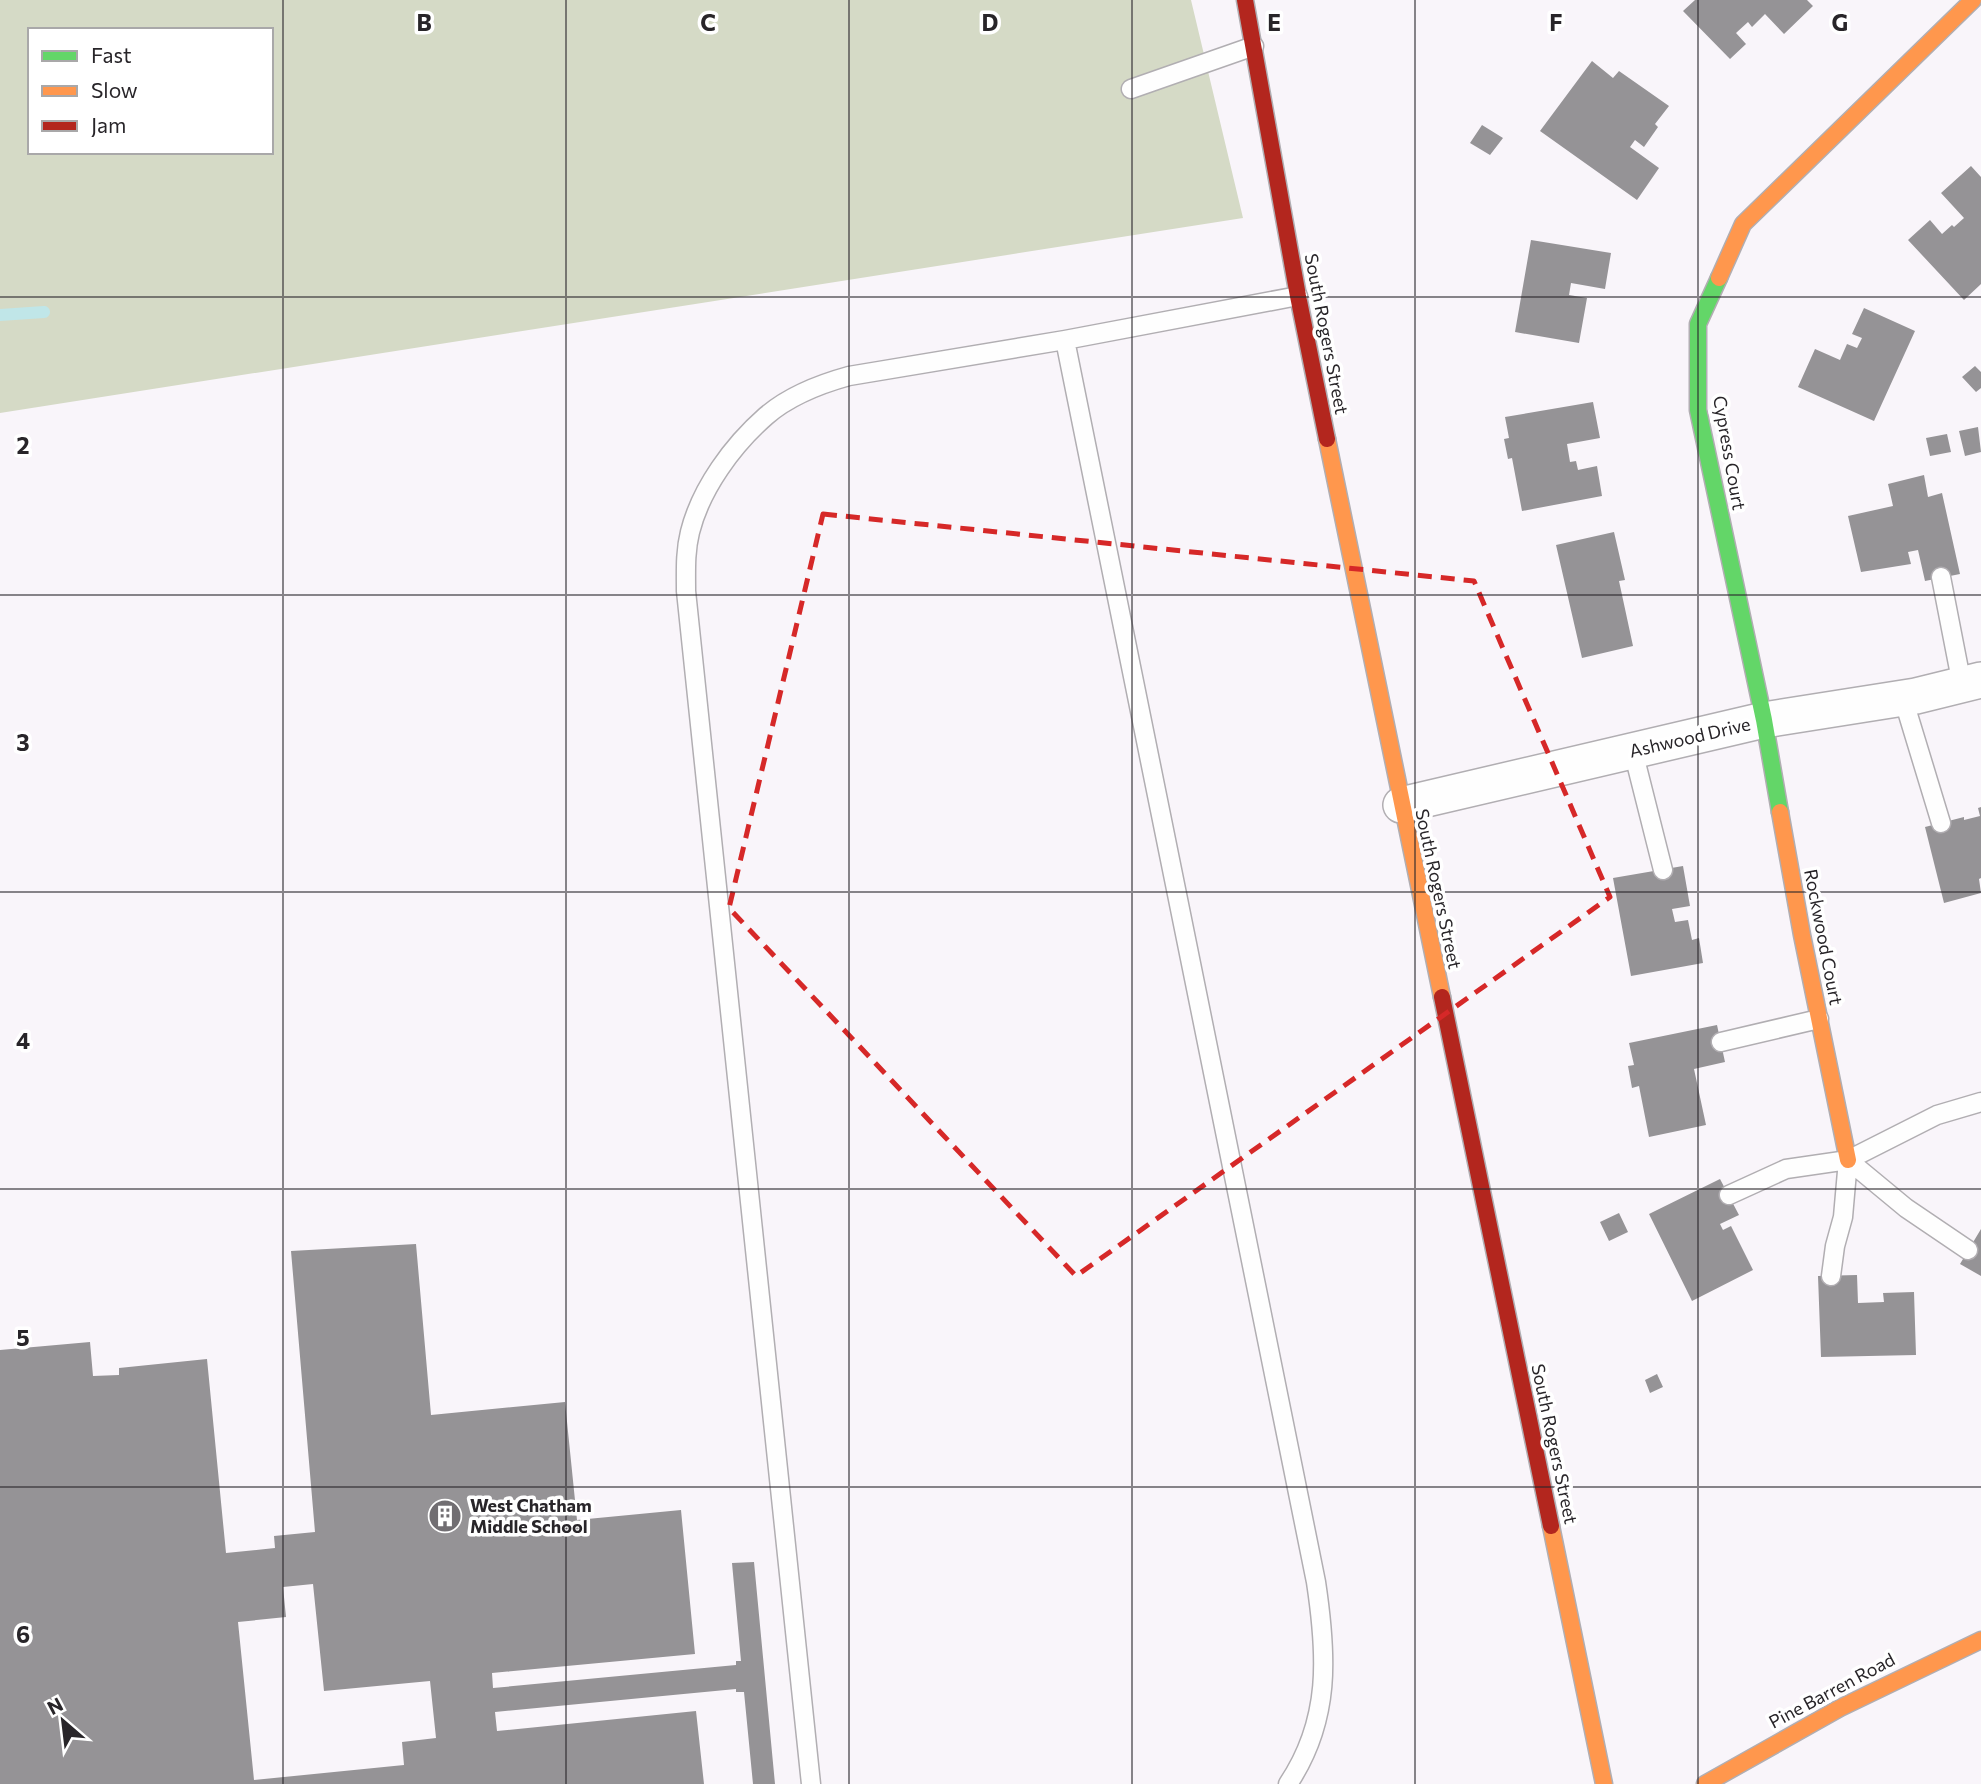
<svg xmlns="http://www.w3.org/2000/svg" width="1981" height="1784" viewBox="0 0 1981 1784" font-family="Commissioner,sans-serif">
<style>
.forest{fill:#d5dac6;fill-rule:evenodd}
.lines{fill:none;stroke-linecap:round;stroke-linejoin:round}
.stream{stroke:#c0e6e8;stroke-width:12}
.building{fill:#959396;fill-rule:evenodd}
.lane-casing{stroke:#b1aeb2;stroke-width:21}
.street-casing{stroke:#b1aeb2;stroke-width:38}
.fast-casing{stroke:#b1aeb2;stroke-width:19}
.slow-casing{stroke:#b1aeb2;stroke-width:19}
.jam-casing{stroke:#b1aeb2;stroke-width:19}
.lane{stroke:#fefefe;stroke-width:18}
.street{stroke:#fefefe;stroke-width:35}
.fast{stroke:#63d668;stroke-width:16}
.slow{stroke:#ff974d;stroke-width:16}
.jam{stroke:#b3261e;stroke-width:16}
.marked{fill:none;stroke:#d62828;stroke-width:5;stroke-dasharray:14 9;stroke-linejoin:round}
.grid{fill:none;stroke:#282529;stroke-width:2;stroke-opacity:0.55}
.labels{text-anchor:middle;stroke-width:7;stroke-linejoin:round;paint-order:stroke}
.street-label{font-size:18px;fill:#282529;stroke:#fff}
.poi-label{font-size:18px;font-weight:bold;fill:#282529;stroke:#fff;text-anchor:start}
.grid-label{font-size:23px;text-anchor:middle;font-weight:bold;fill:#282529;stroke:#fff;stroke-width:7;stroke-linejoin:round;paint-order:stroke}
</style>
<rect width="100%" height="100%" fill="#f9f5fa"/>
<path class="forest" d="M0,0H1191L1243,218L0,413ZM30,30H271V152H30Z"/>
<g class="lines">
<path class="stream" d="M0,315L44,312"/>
</g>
<path class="building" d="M1695,0H1807L1813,6L1784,34L1765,14L1752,27L1748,22L1736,33L1746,44L1730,59L1683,11Z
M1592,61L1613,78L1619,71L1669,106L1655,124L1658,127L1644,147L1635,140L1630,147L1659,168L1637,200L1540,131Z
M1482,125L1503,138L1490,155L1470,143Z
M1971,166L1981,177V284L1964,300L1908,240L1930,220L1942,234L1952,225L1954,227L1964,218L1941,193Z
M1531,240L1611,253L1605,289L1571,283L1569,295L1587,298L1579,343L1515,332Z
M1864,308L1915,331L1874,421L1798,387L1815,349L1840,360L1847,344L1857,348L1862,338L1852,334Z
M1975,366L1981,372V388L1976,392L1962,377Z
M1593,402L1600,438L1567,444L1570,462L1576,461L1578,470L1597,466L1602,496L1522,511L1512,458L1508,459L1504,439L1509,438L1505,417Z
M1978,427L1981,452L1965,456L1959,431Z
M1947,434L1951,452L1930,456L1926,438Z
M1924,475L1928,497L1942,493L1960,574L1925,581L1918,550L1908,552L1911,564L1861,572L1848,516L1893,506L1888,484Z
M1614,532L1625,580L1619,581L1633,646L1582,658L1556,545Z
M1981,807V878L1979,879L1981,893L1944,903L1925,827L1964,817V820L1980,816L1978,808Z
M1683,866L1690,906L1672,909L1675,922L1688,920L1692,940L1699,938L1703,963L1631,976L1613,878Z
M1717,1025L1725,1062L1694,1069L1706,1125L1649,1137L1639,1086L1632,1088L1628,1066L1634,1065L1629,1043Z
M1720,1179L1739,1215L1720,1224L1723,1230L1731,1226L1753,1270L1692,1301L1649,1214Z
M1619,1213L1628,1232L1609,1241L1600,1222Z
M1981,1229V1276L1960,1264Z
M416,1244L431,1415L565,1402L577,1520L681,1510L695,1654L492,1673L493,1688L736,1665V1661H741L732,1563L754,1562L775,1784H753L744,1692H736V1689L495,1712L497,1731L696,1711L704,1784H0V1350L90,1342L93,1376L119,1375V1368L207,1359L226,1553L275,1548L274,1536L315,1532L291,1251ZM313,1584L324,1691L430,1681L436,1738L402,1742L404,1765L254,1780L238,1622L286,1617L283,1587Z
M1857,1275L1858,1303L1884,1302L1883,1293L1914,1292L1916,1355L1821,1357L1818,1276Z
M1657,1374L1663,1387L1650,1393L1645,1380Z"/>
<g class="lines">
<defs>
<path id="lane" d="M1131,89L1254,46
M1065,340L1316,1582C1327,1655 1331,1720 1288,1784
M1941,577L1962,685
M1903,698L1941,823
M1633,751L1663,870
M1721,1042L1819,1019
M1848,1160L1906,1208L1968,1250
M1729,1195L1786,1169L1848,1160L1937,1115L1981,1102
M1831,1276L1835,1246L1843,1217L1848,1160
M811,1784L686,591C686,571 685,552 690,532C701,488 733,445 766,416C789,396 820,384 849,376L1065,340L1298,296"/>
<path id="street" d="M1401,805L1764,720L1916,696L1981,680"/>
<path id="fast" d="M1719,278L1698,324V410L1764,720L1780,812"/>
<path id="slow" d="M1719,278L1743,224L1973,0
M1327,439L1442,997
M1780,812L1802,935L1848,1160
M1551,1526L1604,1784
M1705,1784L1840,1708L1981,1640"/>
<path id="jam" d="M1245,0L1298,296L1327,439
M1442,997L1551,1526"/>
</defs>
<use href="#lane" class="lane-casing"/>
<use href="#street" class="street-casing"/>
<use href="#fast" class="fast-casing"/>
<use href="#slow" class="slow-casing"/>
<use href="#jam" class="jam-casing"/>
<use href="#lane" class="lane"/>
<use href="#street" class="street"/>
<use href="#fast" class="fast"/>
<use href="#slow" class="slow"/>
<use href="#jam" class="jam"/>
</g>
<path class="marked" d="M823,514L1474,581L1610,897L1076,1276L729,908Z"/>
<path class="grid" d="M283,0V1784M566,0V1784M849,0V1784M1132,0V1784M1415,0V1784M1698,0V1784M0,297H1981M0,595H1981M0,892H1981M0,1189H1981M0,1487H1981"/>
<defs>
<symbol id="building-disc" viewBox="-11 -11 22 22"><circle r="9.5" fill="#716e72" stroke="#fff"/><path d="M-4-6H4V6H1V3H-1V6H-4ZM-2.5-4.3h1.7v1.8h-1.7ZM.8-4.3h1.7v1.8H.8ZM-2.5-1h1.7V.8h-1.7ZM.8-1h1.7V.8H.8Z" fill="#fff"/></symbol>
</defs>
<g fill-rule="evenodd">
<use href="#building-disc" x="426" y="1497" width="38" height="38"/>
</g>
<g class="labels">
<g class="street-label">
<text transform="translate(1326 334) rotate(79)" y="6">South Rogers Street</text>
<text transform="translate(1729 453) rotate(80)" y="6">Cypress Court</text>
<text transform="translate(1690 738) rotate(-13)" y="6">Ashwood Drive</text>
<text transform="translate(1438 889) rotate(78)" y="6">South Rogers Street</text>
<text transform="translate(1823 937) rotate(79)" y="6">Rockwood Court</text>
<text transform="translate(1554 1444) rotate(78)" y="6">South Rogers Street</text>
<text transform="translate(1832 1691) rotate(-28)" y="6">Pine Barren Road</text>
</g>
<g class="poi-label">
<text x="470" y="1512">West Chatham<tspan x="470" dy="21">Middle School</tspan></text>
</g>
</g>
<g class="grid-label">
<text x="424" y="31">B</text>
<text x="708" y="31">C</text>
<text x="990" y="31">D</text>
<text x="1274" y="31">E</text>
<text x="1556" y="31">F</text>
<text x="1840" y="31">G</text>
<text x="23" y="454">2</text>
<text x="23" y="751">3</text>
<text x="23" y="1049">4</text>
<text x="23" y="1346">5</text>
<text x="23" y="1643">6</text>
</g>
<rect x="28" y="28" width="245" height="126" fill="#ffffff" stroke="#a9a8a9" stroke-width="2"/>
<rect x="42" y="51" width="35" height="10" fill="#63d668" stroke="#a9a8a9" stroke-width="2"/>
<text x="91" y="63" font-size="21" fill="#282529">Fast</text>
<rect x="42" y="86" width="35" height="10" fill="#ff974d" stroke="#a9a8a9" stroke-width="2"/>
<text x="91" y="98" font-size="21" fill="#282529">Slow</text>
<rect x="42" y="121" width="35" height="10" fill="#b3261e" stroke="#a9a8a9" stroke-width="2"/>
<text x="91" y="133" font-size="21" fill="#282529">Jam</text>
<g transform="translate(63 1721) rotate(332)" stroke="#ffffff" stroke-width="5" paint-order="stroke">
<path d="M0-5L12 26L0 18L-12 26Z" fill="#282529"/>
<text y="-10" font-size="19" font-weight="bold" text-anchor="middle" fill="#282529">N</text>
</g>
</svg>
